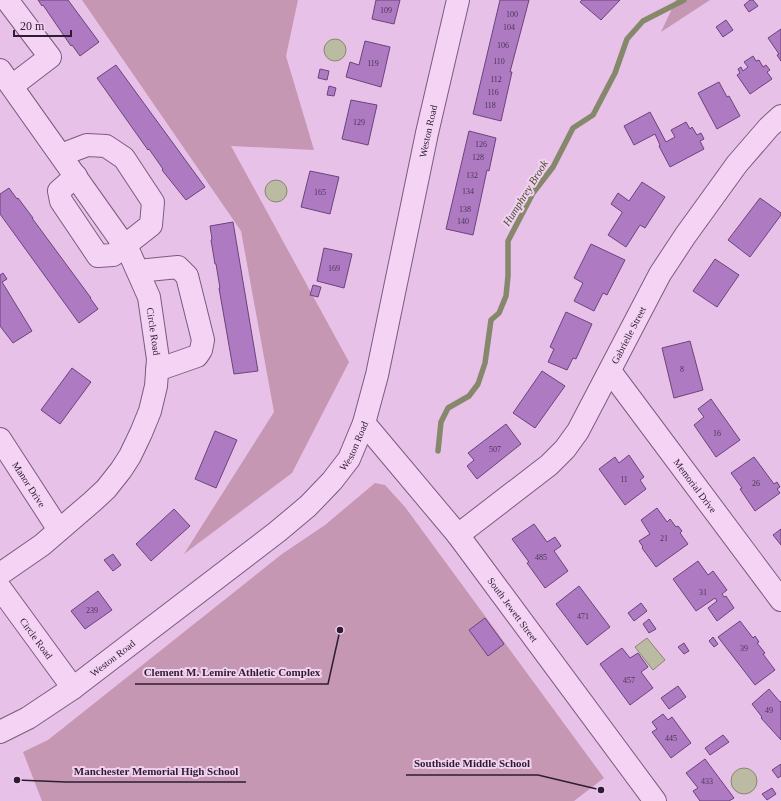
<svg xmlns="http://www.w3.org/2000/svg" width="781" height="801" viewBox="0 0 781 801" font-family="Georgia,serif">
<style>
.green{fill:#c597b2}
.water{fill:#bbbba3;stroke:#86886c}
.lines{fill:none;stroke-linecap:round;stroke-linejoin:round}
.stream{stroke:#86886c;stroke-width:5.5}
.building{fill:#ae7bc3;stroke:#6b437c}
.minor-casing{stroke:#7a5b80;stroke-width:24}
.minor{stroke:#f4d3f4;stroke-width:22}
.labels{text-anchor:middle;stroke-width:4;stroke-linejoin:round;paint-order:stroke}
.number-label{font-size:8px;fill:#4d3456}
.street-label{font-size:10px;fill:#2d1d31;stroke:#f1d0f0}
.water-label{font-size:11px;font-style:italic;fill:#48502e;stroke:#f1d0f0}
.leader{fill:none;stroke:#2d1d31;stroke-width:1.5}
.callout-dot{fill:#2d1d31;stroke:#f1d0f0;stroke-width:1.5}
.callout-label{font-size:11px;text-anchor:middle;font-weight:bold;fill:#2d1d31;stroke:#f1d0f0;stroke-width:4;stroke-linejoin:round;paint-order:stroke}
</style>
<rect width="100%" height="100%" fill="#e8c1e8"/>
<path class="green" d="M82,0H298L286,56L314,150L231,146L349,362L292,473L184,554L274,412L241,231Z
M676,0H710L661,32Z
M375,483L385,485L405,507L604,778L574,801H42L23,752L48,740L282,554L325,525Z"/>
<path class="water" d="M324 50a11 11 0 1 1 22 0a11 11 0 1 1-22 0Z
M265 191a11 11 0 1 1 22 0a11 11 0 1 1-22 0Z
M647,638L665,660L653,670L635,647Z
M731 781a13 13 0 1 1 26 0a13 13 0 1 1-26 0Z"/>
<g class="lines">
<path class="stream" d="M438,451L441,422L448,408L469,396L478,384L485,363L491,320L499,313L506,296L508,276V241L533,193L553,167L573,128L593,115L615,73L627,39L643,21L684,0"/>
</g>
<path class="building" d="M38,0H68L99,42L80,56L72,45L71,46L43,5L42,6Z
M376,0H400L394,24L372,19Z
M500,0H529L510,72H512L501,121L473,114Z
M582,0H620L601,20L580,2Z
M750,0H753L758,6L749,12L744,5Z
M726,20L733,30L723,37L716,27Z
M781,29V61L777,55L779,54L768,38Z
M365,41L390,47L381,87L346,77L350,62L359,65Z
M753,56L756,61L759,60L763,67L766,65L770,70L767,72L772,79L750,94L737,75L740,73L738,69L741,67L743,71L748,67L744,62Z
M116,65L205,187L186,200L162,170L163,169L149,149L148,150L97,78Z
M320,69L329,71L327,80L318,78Z
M719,82L727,97L729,96L740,116L717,129L698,93Z
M329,86L336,88L334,96L327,95Z
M351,100L377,105L368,145L342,139Z
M650,112L666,142L675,137L671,130L686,122L690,129L692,127L697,135L701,133L704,139L700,141L704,149L670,167L659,146L660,145L655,134L634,145L624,126Z
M469,131L496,138L489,171L487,170L473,235L446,229Z
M310,171L339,177L330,214L301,207Z
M642,182L665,197L645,228L640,225L626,247L608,235L622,213V212L611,204L618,193L629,201Z
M9,188L17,199L18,198L33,218H32L91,298H90L98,309L79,323L0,214V194Z
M760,198L781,213V215L750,257L728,240Z
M233,222L258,371L234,374L219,288H220L216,264H215L211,240L212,239L210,226Z
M591,244L625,260L607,295L603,293L594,311L574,301L583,283L574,278Z
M324,248L352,254L344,288L317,281Z
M715,259L739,275L717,307L693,291Z
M3,273L7,279L2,282L32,331L13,343L0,326V275Z
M313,285L321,287L318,297L310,295Z
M566,312L592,324L576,359L573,358L567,370L548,362L554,349L550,347Z
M690,341L703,390L674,398L662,348Z
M72,368L91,382L60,424L41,410Z
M542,371L565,386L535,428L513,413Z
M711,399L740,440L716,457L694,425L704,417L698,409Z
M506,424L521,444L477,479L467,466L474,460L468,453Z
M215,431L237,440L216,488L195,479Z
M629,455L644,477L640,480L646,489L625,505L599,469L615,457L619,463Z
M754,457L774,484L777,482L780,487L777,489L780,493L755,511L740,489L742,488L731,473Z
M657,508L667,522L670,519L676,527L678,526L682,531L680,533L688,544L656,567L642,548L643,547L639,541L650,534L641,520Z
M174,509L190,526L151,561L136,544Z
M534,524L547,542L555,537L561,546L554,551L568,571L545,588L527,563L529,562L512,539Z
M781,529V545L773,535Z
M113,554L121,565L113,571L104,560Z
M698,561L708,575L713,571L727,590L722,594L724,597L726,596L734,608L717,621L708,608L717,601L715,598L696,611L673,579Z
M579,586L610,627L587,645L556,604Z
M98,591L112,610L85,629L71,611Z
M641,603L647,611L634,621L628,613Z
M485,618L504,644L488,656L469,630Z
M649,619L656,629L649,633L643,624Z
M740,621L753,638L755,636L759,642L757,643L765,653L763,654L775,670L755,685L718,637Z
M713,637L718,644L714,647L709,641Z
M684,643L689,651L684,654L678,647Z
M622,648L630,658L638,653L648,667L641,672L653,688L630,705L600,664Z
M678,686L686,697L669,709L661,698Z
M769,689L780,702L781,701V740L761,718L762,717L752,704Z
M663,714L668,720L672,717L691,743L671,758L652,732L657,729L652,722Z
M723,735L729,742L710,755L705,748Z
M705,759L734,798L729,801H700L693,791L698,788L686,773Z
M781,764V776L778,778L772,770Z
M772,788L776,794L767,800L762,794Z"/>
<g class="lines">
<defs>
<g id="minor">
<path d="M7,0L50,57L12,86"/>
<path id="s1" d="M0,70L129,252L149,297L158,359L156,386L150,411L141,433L130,456L121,470L106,489L92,502L42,545L0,574"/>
<path d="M61,155L87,145L106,146L124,158L153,202L151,225L113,255L98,256L61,201L59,191L76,176"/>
<path d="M138,271L178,267L187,276L203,340L201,350L197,356L157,370"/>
<path id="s2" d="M610,371L781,600"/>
<path id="s3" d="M364,423L458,535L655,801"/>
<path id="s4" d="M0,439L59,530"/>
<path id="s5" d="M458,535L549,465L565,449L578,431L660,274L685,236L737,164L769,127L781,116"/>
<path id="s6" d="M0,588L73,688"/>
<path id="s7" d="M0,732L28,718L73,688L277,532L308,506L332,481L349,459L364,423L377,375L427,133L458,0"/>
</g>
</defs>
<use href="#minor" class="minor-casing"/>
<use href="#minor" class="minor"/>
</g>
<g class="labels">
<g class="number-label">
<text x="386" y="13">109</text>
<text x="512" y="17">100</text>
<text x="509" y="30">104</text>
<text x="503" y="48">106</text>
<text x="499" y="64">110</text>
<text x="373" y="66">119</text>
<text x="496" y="82">112</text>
<text x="493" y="95">116</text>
<text x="490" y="108">118</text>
<text x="359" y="125">129</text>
<text x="481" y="147">126</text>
<text x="478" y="160">128</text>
<text x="472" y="178">132</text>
<text x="468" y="194">134</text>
<text x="320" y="195">165</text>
<text x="465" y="212">138</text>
<text x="463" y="224">140</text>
<text x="334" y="271">169</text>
<text x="682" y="372">8</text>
<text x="717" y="436">16</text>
<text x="495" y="452">507</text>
<text x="624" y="482">11</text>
<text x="756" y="486">26</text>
<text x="664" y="541">21</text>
<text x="541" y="560">485</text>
<text x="703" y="595">31</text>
<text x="92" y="613">239</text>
<text x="583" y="619">471</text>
<text x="744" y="651">39</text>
<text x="629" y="683">457</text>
<text x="769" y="713">49</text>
<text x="671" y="741">445</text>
<text x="707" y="784">433</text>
</g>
<g class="street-label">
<text dy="4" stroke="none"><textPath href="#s7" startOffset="783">Weston Road</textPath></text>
<text dy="4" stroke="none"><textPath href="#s1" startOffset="307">Circle Road</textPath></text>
<text dy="4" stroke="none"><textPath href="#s5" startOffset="268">Gabrielle Street</textPath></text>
<text dy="4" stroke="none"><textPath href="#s7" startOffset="459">Weston Road</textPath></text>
<text dy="4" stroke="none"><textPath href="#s4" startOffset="54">Manor Drive</textPath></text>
<text dy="4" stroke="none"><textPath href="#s2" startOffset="143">Memorial Drive</textPath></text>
<text dy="4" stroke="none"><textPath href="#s3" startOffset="239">South Jewett Street</textPath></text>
<text dy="4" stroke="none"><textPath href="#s6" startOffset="62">Circle Road</textPath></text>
<text dy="4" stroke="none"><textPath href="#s7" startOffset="135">Weston Road</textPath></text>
</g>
<g class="water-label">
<text transform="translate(525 193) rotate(-58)" y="4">Humphrey Brook</text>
</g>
</g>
<path class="leader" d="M340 630L328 684H135M601 790L538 775H406M17 780L66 782H246"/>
<g class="callout-dot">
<circle cx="340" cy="630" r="4"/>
<circle cx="601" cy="790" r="4"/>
<circle cx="17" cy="780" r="4"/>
</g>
<g class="callout-label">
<text x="232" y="676">Clement M. Lemire Athletic Complex</text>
<text x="472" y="767">Southside Middle School</text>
<text x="156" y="775">Manchester Memorial High School</text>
</g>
<path d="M14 30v6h57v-6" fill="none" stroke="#2d1d31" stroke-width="2"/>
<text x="20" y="30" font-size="12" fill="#2d1d31" stroke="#f1d0f0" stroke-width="3" paint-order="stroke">20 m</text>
</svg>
